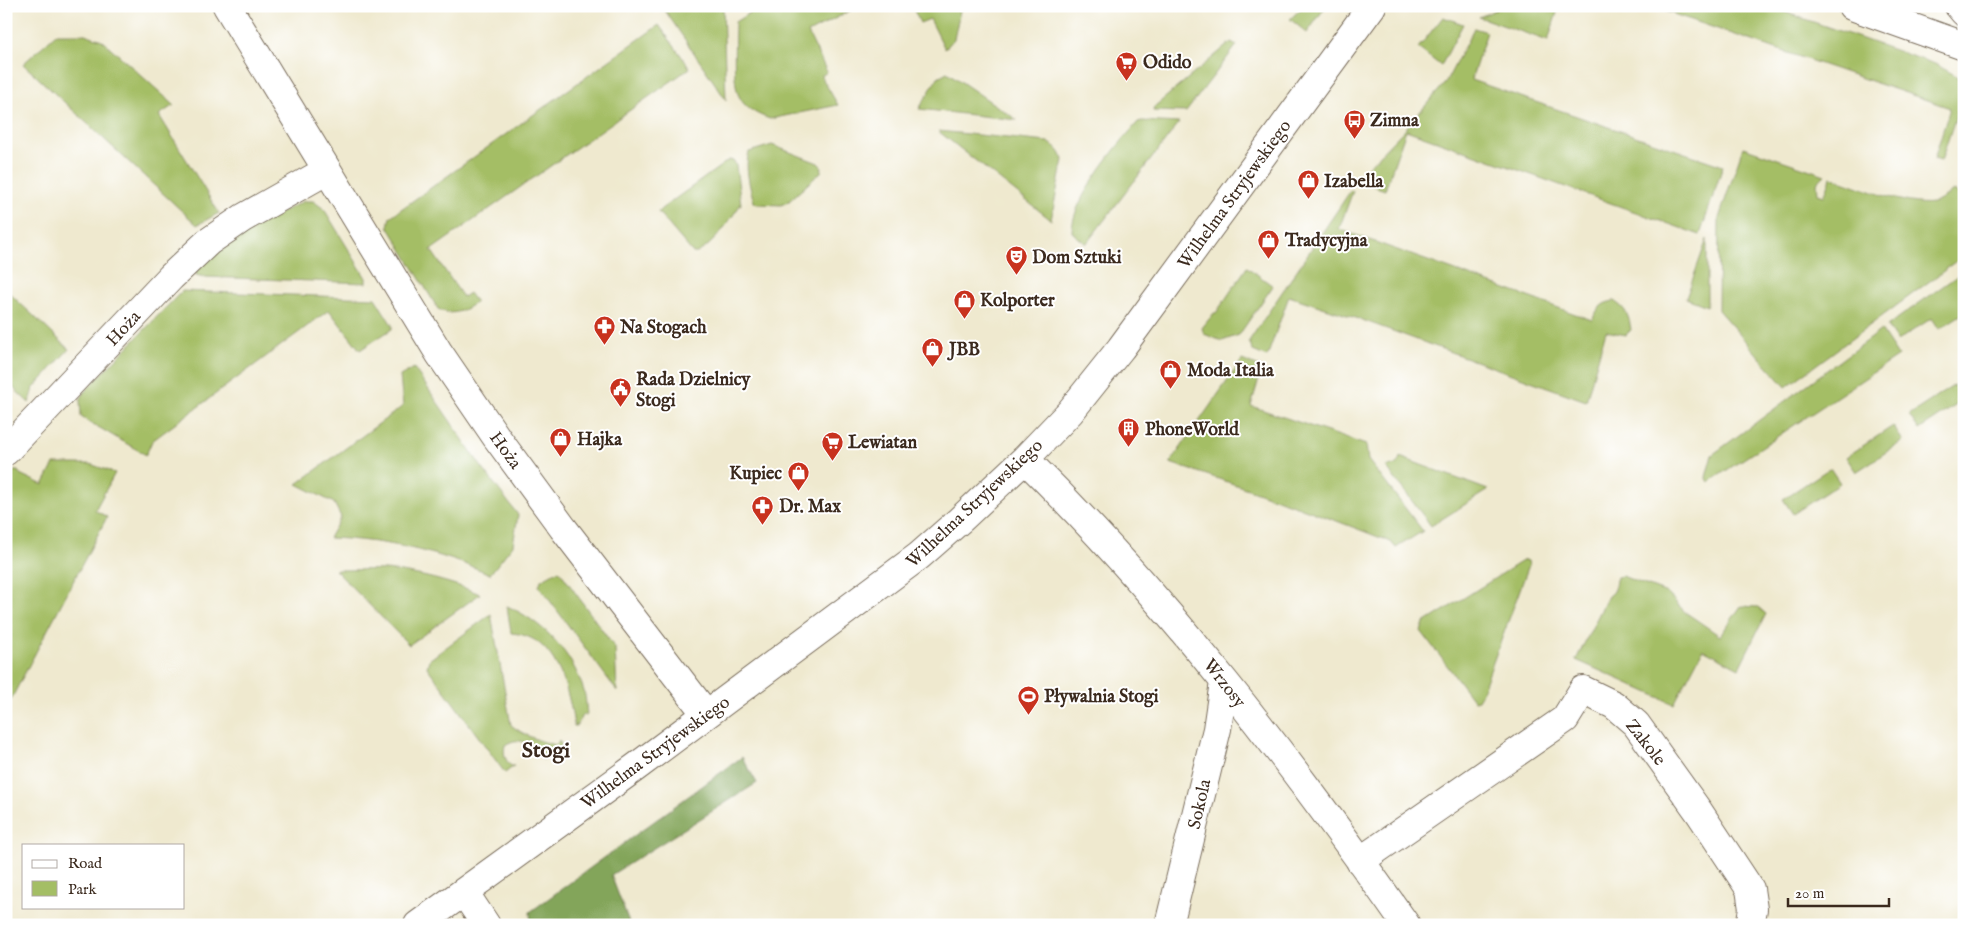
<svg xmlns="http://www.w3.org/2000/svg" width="1970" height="931" viewBox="0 0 1970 931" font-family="'IM FELL English',serif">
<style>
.green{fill:#a4be65;stroke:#707442}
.forest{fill:#83a55a;stroke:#5f683c}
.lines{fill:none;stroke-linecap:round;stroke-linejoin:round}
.minor-casing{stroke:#7a6d5c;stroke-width:30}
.minor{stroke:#fff;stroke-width:28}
.labels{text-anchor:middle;stroke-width:4;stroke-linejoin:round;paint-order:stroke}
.poi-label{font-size:18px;font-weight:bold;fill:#3b2a1e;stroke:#fff;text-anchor:start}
.street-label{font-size:18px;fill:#3b2a1e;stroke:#fff}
.district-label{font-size:22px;font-weight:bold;fill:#3b2a1e;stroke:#fff}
</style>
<rect width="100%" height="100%" fill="#fff"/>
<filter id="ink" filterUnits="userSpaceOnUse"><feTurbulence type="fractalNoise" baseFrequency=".02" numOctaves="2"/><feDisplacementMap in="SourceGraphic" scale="10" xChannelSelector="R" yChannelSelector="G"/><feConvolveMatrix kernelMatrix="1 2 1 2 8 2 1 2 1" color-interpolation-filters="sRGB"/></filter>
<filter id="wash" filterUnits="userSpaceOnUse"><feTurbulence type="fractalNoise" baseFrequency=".0096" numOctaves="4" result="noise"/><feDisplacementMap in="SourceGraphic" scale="20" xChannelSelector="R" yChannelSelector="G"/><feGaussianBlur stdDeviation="1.12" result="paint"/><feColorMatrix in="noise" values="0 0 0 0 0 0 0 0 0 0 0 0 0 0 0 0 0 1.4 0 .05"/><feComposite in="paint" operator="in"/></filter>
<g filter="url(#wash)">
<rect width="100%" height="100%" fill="#efe9cf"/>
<path class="green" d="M662,6H723L726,100Z
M760,6H859L808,33L827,72L821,76L838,105L770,119C758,115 744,108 739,96C732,83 735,39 735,22Z
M912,6H961L954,39L945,49L930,19L920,23Z
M1304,6H1326L1307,33L1290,19Z
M1504,6H1559L1548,41L1479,17Z
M1650,6H1767L1935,64L1964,80V92L1941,161L1934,159L1950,108Z
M1443,17L1463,24L1441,66L1418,48Z
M659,25L690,68L431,250L463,297L469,293L476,302C464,311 452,317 438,309L388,226L390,217Z
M1474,28L1487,32L1471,80L1723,166L1700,235L1406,130L1385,190L1362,182L1361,174L1405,129L1446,82Z
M56,34H85L102,40L174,105L159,115L219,213L197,225L23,64Z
M1231,42L1237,45L1186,112L1153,111L1154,107Z
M947,72L1017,120L919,109L938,77Z
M1142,121L1179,123L1086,244L1072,232C1071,200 1117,146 1138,122Z
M938,131L1048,142C1056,147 1061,151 1063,160L1051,220Z
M772,145L818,163L822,167L821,172L788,202L781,205L757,204L754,202C750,188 744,166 749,152Z
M1743,147L1825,175L1817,183L1818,194L1824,196C1826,191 1830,182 1831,177C1858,186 1906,207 1933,203C1941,201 1947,196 1953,191L1964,195V256L1786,387L1718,310L1719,218Z
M729,160L734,161L736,166L741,204C728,222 716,243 697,253H693L658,212L661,209Z
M1351,190L1353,191L1339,229L1592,320C1598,309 1600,303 1614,301C1626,309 1629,315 1631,330L1626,335L1606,331L1586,401L1365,321L1289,296L1267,357L1253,351L1249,341Z
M304,201H313L324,209L366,278V283L204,277L196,275V271C227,240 265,220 304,201Z
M1707,239V306L1686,298Z
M1247,267L1273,286L1239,335L1222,341L1204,334L1202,328L1214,313H1216Z
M1964,271V313L1939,329L1932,318L1897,341L1887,326Z
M6,290L69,349L33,389L29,403L6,381Z
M182,291L375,298L392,325V329L360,350L329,310L152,441L146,455L81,417L80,400L85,391Z
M1881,330L1898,356L1709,482L1706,477L1712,455Z
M1242,360L1262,368L1251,406L1366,445L1368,460L1423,531L1396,548L1391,542C1318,513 1245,487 1170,463Z
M414,368L481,466L518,515L513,545L490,574C439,552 386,540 329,538L341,517L334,503L297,484L403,406L400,376Z
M1959,382L1964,388V400L1919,430L1909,415Z
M1893,426L1903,441L1856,472L1846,457Z
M1400,457L1488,490L1431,526L1386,467C1394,466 1398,465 1400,457Z
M54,464H90L115,473L95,510L107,517L6,709V478L13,471H18L20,474L43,485Z
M1830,468L1840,483L1793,514L1783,499Z
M1524,560L1528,561L1529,565L1481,695L1478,700L1474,701L1421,631L1424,623Z
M335,570C352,570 369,569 386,570C416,573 452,582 480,594L409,645Z
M559,570L615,648L617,691L539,586L541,580Z
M1622,576L1667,593L1685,612L1720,636L1741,606L1758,607L1766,614L1739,668L1703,649L1674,704L1576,660L1608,596C1616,591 1614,585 1617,577Z
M507,606C543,622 572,652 584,691C586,698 586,707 587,715H582L577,726H574C569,690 556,635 511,633Z
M491,614L511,725C523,735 541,742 556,745L559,741L562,746L543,760L542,755H534C527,742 519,736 505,745C503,754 505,760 511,766H514L505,773L427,667L429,660Z"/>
<path class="forest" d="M742,757L757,783L611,875L630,925H531L530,912Z"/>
</g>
<g filter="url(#ink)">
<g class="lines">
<defs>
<path id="minor" d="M227,6L439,353L497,438L563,528L706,714
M1852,6L1964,46
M1959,6L1964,12
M6,451L171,277L208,242L243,218L326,171
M1025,459C1168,600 1291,761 1406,925
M1360,861L1565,719L1583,690L1614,705L1636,724L1699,812L1750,889L1753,909L1750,925
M464,892L486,925
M418,925L636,767L919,556L960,520L1025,459L1070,412L1121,348L1372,6
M1169,925L1217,729L1224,682"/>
</defs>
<use href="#minor" class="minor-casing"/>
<use href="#minor" class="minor"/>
</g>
</g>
<defs>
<symbol id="supermarket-pin" viewBox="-11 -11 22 30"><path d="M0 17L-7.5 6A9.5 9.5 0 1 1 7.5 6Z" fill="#c8321e" stroke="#fff"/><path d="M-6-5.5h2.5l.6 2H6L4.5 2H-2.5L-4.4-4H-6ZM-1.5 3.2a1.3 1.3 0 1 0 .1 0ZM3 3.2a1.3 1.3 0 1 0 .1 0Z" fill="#fff"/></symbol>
<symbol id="bus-pin" viewBox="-11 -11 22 30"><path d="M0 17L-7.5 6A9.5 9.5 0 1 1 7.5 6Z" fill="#c8321e" stroke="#fff"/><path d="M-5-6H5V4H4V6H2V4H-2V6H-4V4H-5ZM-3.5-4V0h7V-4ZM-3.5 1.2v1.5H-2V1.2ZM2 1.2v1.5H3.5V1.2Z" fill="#fff"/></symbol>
<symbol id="shop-pin" viewBox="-11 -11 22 30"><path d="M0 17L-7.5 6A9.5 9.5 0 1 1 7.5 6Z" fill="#c8321e" stroke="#fff"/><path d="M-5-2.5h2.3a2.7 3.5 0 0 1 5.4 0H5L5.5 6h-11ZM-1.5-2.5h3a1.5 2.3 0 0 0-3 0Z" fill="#fff"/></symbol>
<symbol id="theatre-pin" viewBox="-11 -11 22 30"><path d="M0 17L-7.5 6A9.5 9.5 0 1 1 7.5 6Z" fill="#c8321e" stroke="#fff"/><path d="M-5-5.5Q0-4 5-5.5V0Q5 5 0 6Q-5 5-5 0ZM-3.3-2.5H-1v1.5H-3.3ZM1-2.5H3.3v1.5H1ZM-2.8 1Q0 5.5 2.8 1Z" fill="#fff"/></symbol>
<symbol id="pharmacy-pin" viewBox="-11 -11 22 30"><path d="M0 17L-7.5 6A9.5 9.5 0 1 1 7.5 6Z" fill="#c8321e" stroke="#fff"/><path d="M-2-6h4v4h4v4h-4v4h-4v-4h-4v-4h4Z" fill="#fff"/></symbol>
<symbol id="civic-pin" viewBox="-11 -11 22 30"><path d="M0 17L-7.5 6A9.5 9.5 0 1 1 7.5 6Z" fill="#c8321e" stroke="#fff"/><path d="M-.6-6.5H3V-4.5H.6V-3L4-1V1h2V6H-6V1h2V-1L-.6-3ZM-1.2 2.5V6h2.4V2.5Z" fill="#fff"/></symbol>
<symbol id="building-pin" viewBox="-11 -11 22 30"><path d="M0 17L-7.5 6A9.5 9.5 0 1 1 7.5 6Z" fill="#c8321e" stroke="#fff"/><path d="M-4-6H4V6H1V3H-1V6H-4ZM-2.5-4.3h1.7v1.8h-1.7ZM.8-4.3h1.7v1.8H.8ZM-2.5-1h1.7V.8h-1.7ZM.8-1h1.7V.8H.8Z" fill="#fff"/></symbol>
<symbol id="stadium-pin" viewBox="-11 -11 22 30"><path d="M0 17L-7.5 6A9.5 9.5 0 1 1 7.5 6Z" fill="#c8321e" stroke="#fff"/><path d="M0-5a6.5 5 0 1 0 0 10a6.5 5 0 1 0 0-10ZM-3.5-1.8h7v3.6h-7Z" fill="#fff"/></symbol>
</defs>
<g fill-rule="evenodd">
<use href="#supermarket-pin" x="1114" y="50" width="25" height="34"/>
<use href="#bus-pin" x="1342" y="108" width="25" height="34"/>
<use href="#shop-pin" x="1296" y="168" width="25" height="34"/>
<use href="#shop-pin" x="1256" y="228" width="25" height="34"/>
<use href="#theatre-pin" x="1004" y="244" width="25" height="34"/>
<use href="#shop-pin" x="952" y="288" width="25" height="34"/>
<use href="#pharmacy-pin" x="592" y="314" width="25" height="34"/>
<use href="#shop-pin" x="920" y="336" width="25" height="34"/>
<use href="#shop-pin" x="1158" y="358" width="25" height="34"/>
<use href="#civic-pin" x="608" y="376" width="25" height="34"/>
<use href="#building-pin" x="1116" y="416" width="25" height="34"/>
<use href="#shop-pin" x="548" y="426" width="25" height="34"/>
<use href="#supermarket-pin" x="820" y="430" width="25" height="34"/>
<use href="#shop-pin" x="786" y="460" width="25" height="34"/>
<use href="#pharmacy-pin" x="750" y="494" width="25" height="34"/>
<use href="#stadium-pin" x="1016" y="684" width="25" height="34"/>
</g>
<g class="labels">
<g class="poi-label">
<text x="1143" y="68">Odido</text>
<text x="1370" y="126">Zimna</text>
<text x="1324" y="187">Izabella</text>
<text x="1285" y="246">Tradycyjna</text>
<text x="1032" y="263">Dom Sztuki</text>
<text x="980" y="306">Kolporter</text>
<text x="620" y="333">Na Stogach</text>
<text x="949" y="355">JBB</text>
<text x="1187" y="376">Moda Italia</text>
<text x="636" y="385">Rada Dzielnicy<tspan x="636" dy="21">Stogi</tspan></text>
<text x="1145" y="435">PhoneWorld</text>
<text x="577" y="445">Hajka</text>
<text x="848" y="448">Lewiatan</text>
<text x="782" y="479" text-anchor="end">Kupiec</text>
<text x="779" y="512">Dr. Max</text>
<text x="1044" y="702">Pływalnia Stogi</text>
</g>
<g class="street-label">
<text transform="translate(1234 194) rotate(-54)" y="6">Wilhelma Stryjewskiego</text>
<text transform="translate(123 328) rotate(-47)" y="6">Hoża</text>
<text transform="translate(506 450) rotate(54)" y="6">Hoża</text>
<text transform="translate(974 503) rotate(-43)" y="6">Wilhelma Stryjewskiego</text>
<text transform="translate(1225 683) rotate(52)" y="6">Wrzosy</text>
<text transform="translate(1646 742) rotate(52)" y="6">Zakole</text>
<text transform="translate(655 752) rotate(-36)" y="6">Wilhelma Stryjewskiego</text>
<text transform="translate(1199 804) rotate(-77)" y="6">Sokola</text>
</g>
<g class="district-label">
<text x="546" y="757">Stogi</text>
</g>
</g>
<rect width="1970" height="931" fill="none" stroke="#fff" stroke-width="25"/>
<rect x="22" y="844" width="162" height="65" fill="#ffffff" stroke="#b1aaa5"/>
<rect x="32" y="860" width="25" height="8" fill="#ffffff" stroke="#b1aaa5"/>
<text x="68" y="868" font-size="15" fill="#3b2a1e">Road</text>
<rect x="32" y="881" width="25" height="15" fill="#a4be65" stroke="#b1aaa5"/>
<text x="68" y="894" font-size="15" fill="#3b2a1e">Park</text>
<path d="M1788 898v8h101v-8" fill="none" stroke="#3b2a1e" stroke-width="2.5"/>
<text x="1795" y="898" font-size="15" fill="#3b2a1e" stroke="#ffffff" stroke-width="4" paint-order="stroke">20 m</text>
</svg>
